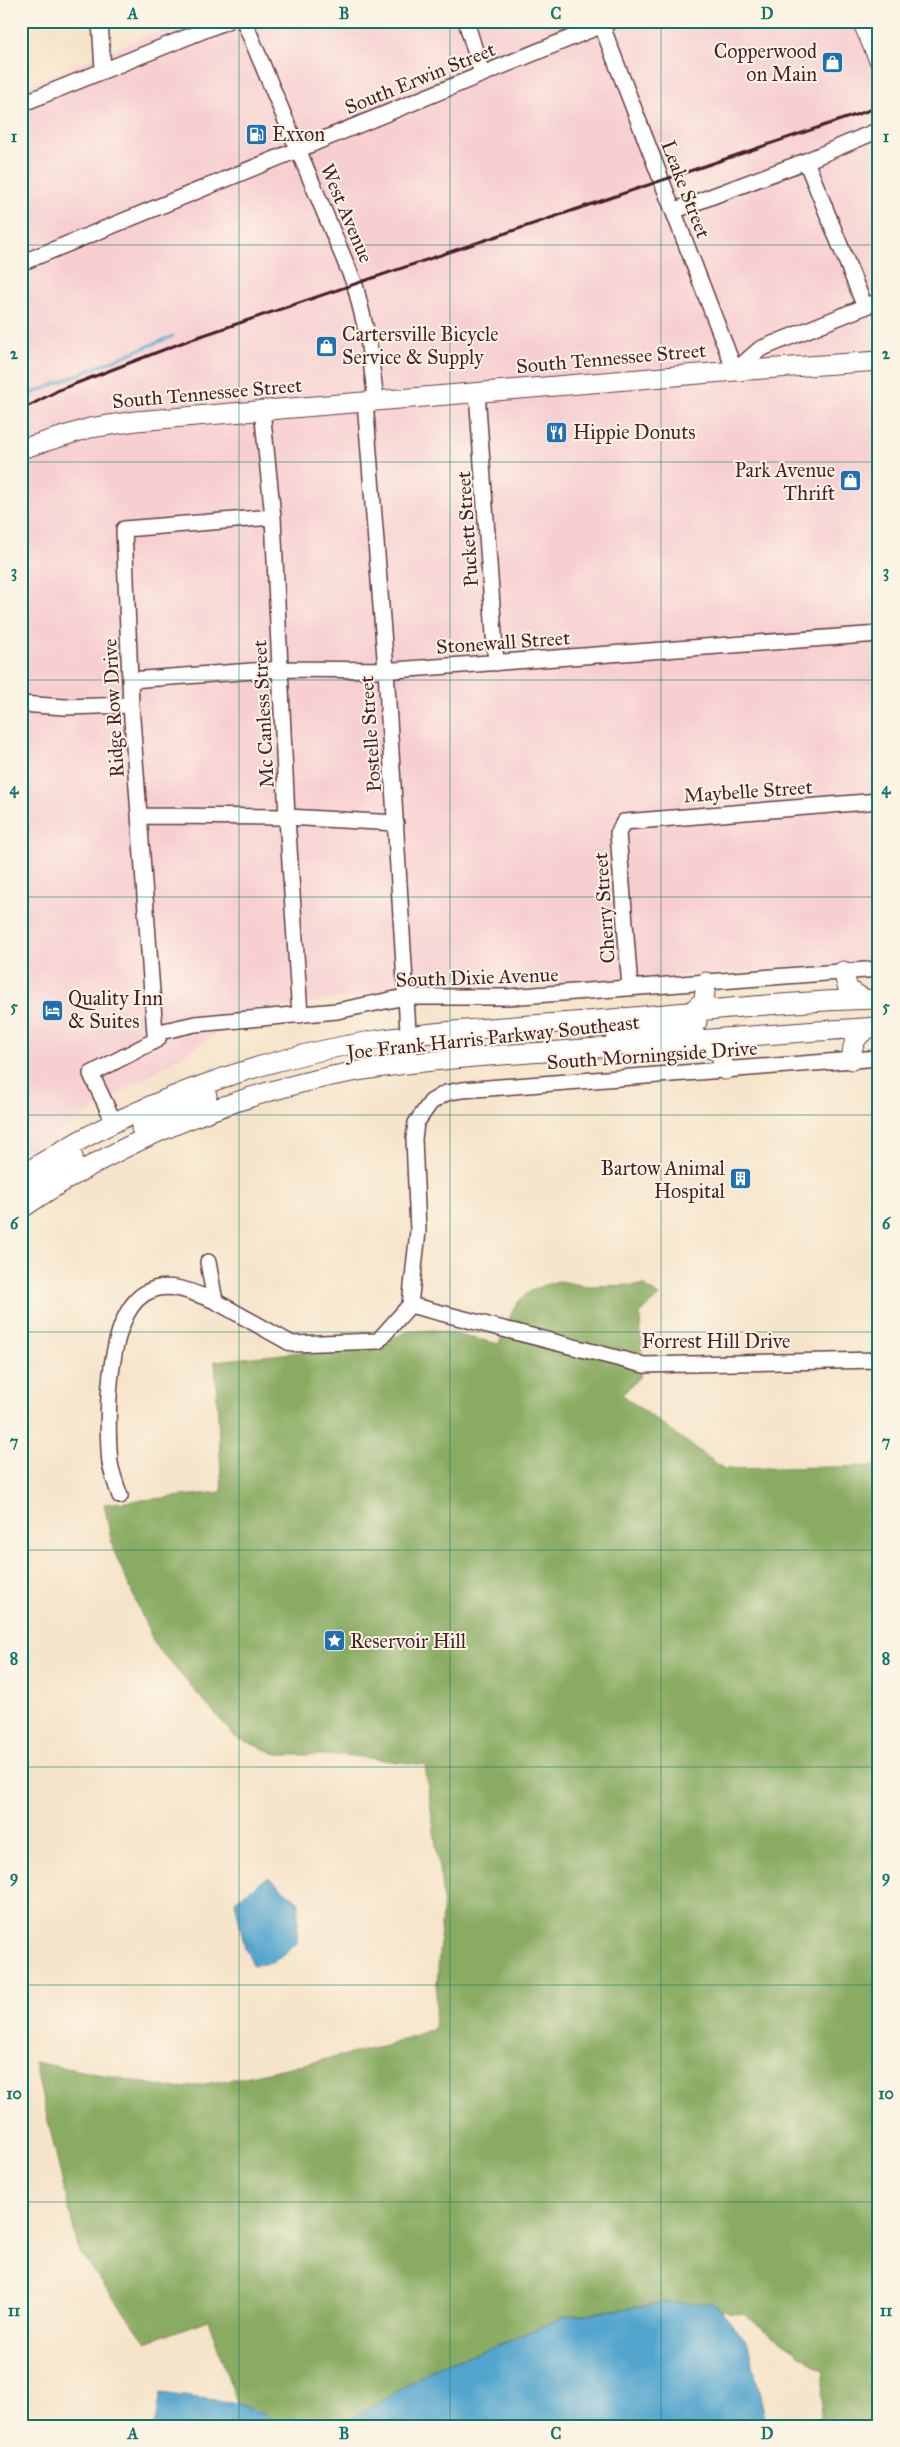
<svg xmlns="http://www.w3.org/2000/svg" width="900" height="2447" viewBox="0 0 900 2447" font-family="'IM FELL Great Primer',serif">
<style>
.built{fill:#f7cfd1}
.forest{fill:#89ac62;stroke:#6a6646}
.water{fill:#52a5ce;stroke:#4e627c}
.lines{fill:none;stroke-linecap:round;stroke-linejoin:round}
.stream{stroke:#52a5ce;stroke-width:3}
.minor-casing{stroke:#643d43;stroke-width:18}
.major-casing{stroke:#643d43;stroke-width:21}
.minor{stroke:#fff;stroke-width:15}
.major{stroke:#fff;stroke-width:19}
.rail{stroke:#4a1f2b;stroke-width:3}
.grid{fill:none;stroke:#0f766e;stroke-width:1;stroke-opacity:0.55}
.labels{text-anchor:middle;stroke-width:4;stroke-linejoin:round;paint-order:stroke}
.poi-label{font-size:20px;fill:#4a1f2b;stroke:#fcf5e5;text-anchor:start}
.street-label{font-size:20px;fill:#4a1f2b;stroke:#fcf5e5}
.neatline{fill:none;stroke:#0f766e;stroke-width:2}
.grid-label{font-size:16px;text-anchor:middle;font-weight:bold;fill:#0f766e}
</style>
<rect width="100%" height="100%" fill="#fcf5e5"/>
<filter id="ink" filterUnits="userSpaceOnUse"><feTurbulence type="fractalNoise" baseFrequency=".02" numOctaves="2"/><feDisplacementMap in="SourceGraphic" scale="10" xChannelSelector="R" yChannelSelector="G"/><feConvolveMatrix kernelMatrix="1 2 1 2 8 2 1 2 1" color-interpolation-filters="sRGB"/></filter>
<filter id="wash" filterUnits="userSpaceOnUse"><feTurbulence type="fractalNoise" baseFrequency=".0096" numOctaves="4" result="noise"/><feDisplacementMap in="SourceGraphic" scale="20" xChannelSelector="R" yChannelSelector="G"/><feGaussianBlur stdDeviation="1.12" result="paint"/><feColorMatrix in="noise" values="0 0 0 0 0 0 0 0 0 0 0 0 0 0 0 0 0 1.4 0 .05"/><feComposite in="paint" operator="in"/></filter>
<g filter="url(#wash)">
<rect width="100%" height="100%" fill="#f5e4c9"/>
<path class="built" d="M193,21H879V962L703,974L562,987L451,991H385L253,1012L21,1154V89L145,36Z"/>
<path class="forest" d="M559,1281L585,1286L644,1285L659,1296L640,1314L642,1361L640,1376L622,1395L724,1469L879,1466V2426H819L824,2372L743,2314L664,2303L564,2317L509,2341L436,2367L341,2426H289L237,2403L208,2320L146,2342L79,2251L34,2062L177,2089L245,2077L386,2046L434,2028L443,1897L425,1765L344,1755H279L235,1737L155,1645L113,1549L104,1504L222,1492L215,1361L379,1344L407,1332L435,1330L499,1344C515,1304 515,1292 559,1281Z"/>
<path class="water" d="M268,1877L299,1902L297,1943L272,1963L253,1965L245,1948L235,1901Z
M664,2303H714L748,2343L767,2426H341L436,2367L509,2341L564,2317Z
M161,2393L237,2403L289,2426H154Z"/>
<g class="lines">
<path class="stream" d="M21,398L173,336"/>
</g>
</g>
<g filter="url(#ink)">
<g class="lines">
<defs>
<path id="minor" d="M100,21L103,70
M244,21L355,285L368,338L376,400
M466,21L482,74
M600,21L735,371L760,349L879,301
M21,104L227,21
M806,161L865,307
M673,211L806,161L879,130
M21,263L612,21
M477,392L496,663
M365,401L386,670L410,1064
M262,410L273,517L287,817L300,1015
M130,680L281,669L395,670L879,634
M21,704L65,707L131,705
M140,816L287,817L396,823
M630,988L618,833L624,822L879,801
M155,1033L131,705L124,529L273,517
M114,1122L91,1074L158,1039L155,1033L195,1024L337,1011L405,997H508L879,969
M208,1262L215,1301L292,1344L378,1341L410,1305L418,1231L414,1139L416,1123L431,1102L446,1093L462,1090L879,1058
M410,1305L644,1365L879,1360
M120,1496C116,1485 112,1474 110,1463C106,1421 105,1306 152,1290C173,1282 196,1294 215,1301"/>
<path id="major" d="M862,21L879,60
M21,449L90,428L136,421L735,371L879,361
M843,971L848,989L864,999
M691,1012L704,1000L706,982
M616,1035L697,1022
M697,1044L720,1052L725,1070
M852,1060C851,1043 857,1034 872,1027
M141,1128L207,1096
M21,1176C128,1105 251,1060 377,1040C450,1029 525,1026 599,1020C692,1012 785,1001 879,999
M21,1194L73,1157
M21,1209C121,1140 238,1092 358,1071C433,1058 509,1055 585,1049C683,1041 781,1033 879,1027"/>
</defs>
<use href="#minor" class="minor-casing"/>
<use href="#major" class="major-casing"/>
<use href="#minor" class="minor"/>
<use href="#major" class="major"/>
<path class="rail" d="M21,410L59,390L189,340L879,107"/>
</g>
</g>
<path class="grid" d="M239,21V2426M450,21V2426M661,21V2426M21,245H879M21,462H879M21,680H879M21,897H879M21,1115H879M21,1332H879M21,1550H879M21,1767H879M21,1985H879M21,2202H879"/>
<defs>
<symbol id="shop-square" viewBox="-11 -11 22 22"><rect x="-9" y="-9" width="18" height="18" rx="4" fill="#1f6fb2" stroke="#fcf5e5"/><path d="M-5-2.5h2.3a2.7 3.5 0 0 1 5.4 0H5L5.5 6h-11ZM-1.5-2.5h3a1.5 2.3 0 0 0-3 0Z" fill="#fff"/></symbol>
<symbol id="fuel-square" viewBox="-11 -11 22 22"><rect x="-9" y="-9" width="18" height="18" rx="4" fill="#1f6fb2" stroke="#fcf5e5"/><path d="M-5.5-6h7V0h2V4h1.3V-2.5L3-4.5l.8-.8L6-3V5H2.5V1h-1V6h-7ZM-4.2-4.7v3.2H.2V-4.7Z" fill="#fff"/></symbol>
<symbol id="restaurant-square" viewBox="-11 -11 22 22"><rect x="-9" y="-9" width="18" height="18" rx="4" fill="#1f6fb2" stroke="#fcf5e5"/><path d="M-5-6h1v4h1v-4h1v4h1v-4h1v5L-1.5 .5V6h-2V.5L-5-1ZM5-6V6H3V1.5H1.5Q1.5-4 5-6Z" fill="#fff"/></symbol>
<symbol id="hotel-square" viewBox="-11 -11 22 22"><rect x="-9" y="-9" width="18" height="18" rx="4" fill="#1f6fb2" stroke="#fcf5e5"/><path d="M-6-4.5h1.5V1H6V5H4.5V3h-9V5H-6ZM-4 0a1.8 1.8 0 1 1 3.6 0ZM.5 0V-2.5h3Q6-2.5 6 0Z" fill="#fff"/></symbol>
<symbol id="building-square" viewBox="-11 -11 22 22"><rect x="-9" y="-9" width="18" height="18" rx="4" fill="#1f6fb2" stroke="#fcf5e5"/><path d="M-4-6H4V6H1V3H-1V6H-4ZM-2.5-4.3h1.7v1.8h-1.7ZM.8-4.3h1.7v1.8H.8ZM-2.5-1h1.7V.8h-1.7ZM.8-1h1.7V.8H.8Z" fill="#fff"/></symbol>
<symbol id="sight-square" viewBox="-11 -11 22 22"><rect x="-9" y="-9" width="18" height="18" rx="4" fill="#1f6fb2" stroke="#fcf5e5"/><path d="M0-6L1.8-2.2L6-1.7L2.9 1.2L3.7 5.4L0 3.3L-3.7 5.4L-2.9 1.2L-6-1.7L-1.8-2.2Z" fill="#fff"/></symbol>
</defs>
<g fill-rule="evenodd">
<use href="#shop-square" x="820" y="50" width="25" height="25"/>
<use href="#fuel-square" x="244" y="122" width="25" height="25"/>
<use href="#shop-square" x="314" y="334" width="25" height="25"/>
<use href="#restaurant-square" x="544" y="420" width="25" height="25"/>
<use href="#shop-square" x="838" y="468" width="25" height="25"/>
<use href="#hotel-square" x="40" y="998" width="25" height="25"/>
<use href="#building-square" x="728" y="1166" width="25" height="25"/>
<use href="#sight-square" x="322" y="1628" width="25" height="25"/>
</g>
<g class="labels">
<g class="poi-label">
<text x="817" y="58" text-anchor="end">Copperwood<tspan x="817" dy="23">on Main</tspan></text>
<text x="272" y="141">Exxon</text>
<text x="342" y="341">Cartersville Bicycle<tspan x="342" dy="23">Service &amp; Supply</tspan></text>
<text x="573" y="439">Hippie Donuts</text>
<text x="835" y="477" text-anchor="end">Park Avenue<tspan x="835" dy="23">Thrift</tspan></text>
<text x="68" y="1005">Quality Inn<tspan x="68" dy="23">&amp; Suites</tspan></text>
<text x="725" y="1175" text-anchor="end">Bartow Animal<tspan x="725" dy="23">Hospital</tspan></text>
<text x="350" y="1648">Reservoir Hill</text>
</g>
<g class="street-label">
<text transform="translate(420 78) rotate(-22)" y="7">South Erwin Street</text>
<text transform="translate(686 189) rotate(69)" y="7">Leake Street</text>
<text transform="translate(347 213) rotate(67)" y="7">West Avenue</text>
<text transform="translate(611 358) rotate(-5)" y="7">South Tennessee Street</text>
<text transform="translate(207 393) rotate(-5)" y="7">South Tennessee Street</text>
<text transform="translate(467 529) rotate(-94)" y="7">Puckett Street</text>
<text transform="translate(503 642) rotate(-4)" y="7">Stonewall Street</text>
<text transform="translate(113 708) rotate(-93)" y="7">Ridge Row Drive</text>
<text transform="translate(263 714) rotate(-93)" y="7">Mc Canless Street</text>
<text transform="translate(370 734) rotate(-94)" y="7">Postelle Street</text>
<text transform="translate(748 791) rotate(-4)" y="7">Maybelle Street</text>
<text transform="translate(604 908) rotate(-94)" y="7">Cherry Street</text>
<text transform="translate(477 977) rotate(-2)" y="7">South Dixie Avenue</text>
<text transform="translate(493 1037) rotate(-6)" y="7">Joe Frank Harris Parkway Southeast</text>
<text transform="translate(652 1055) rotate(-4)" y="7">South Morningside Drive</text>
<text x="716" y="1348">Forrest Hill Drive</text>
</g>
</g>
<rect width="900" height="2447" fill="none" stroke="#fcf5e5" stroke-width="55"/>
<rect x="28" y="28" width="844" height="2392" class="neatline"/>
<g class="grid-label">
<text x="133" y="19">A</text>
<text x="344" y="19">B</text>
<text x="556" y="19">C</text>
<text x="767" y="19">D</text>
<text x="14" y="142">1</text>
<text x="886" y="142">1</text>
<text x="14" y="359">2</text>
<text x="886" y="359">2</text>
<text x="14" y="577">3</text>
<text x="886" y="577">3</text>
<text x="14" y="794">4</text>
<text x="886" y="794">4</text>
<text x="14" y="1012">5</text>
<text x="886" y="1012">5</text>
<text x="14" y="1229">6</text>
<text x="886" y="1229">6</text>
<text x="14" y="1447">7</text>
<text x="886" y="1447">7</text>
<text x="14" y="1664">8</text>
<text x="886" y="1664">8</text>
<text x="14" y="1882">9</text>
<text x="886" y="1882">9</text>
<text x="14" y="2099">10</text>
<text x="886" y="2099">10</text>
<text x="14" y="2316">11</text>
<text x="886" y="2316">11</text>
<text x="133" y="2439">A</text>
<text x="344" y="2439">B</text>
<text x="556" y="2439">C</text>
<text x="767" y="2439">D</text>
</g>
</svg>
